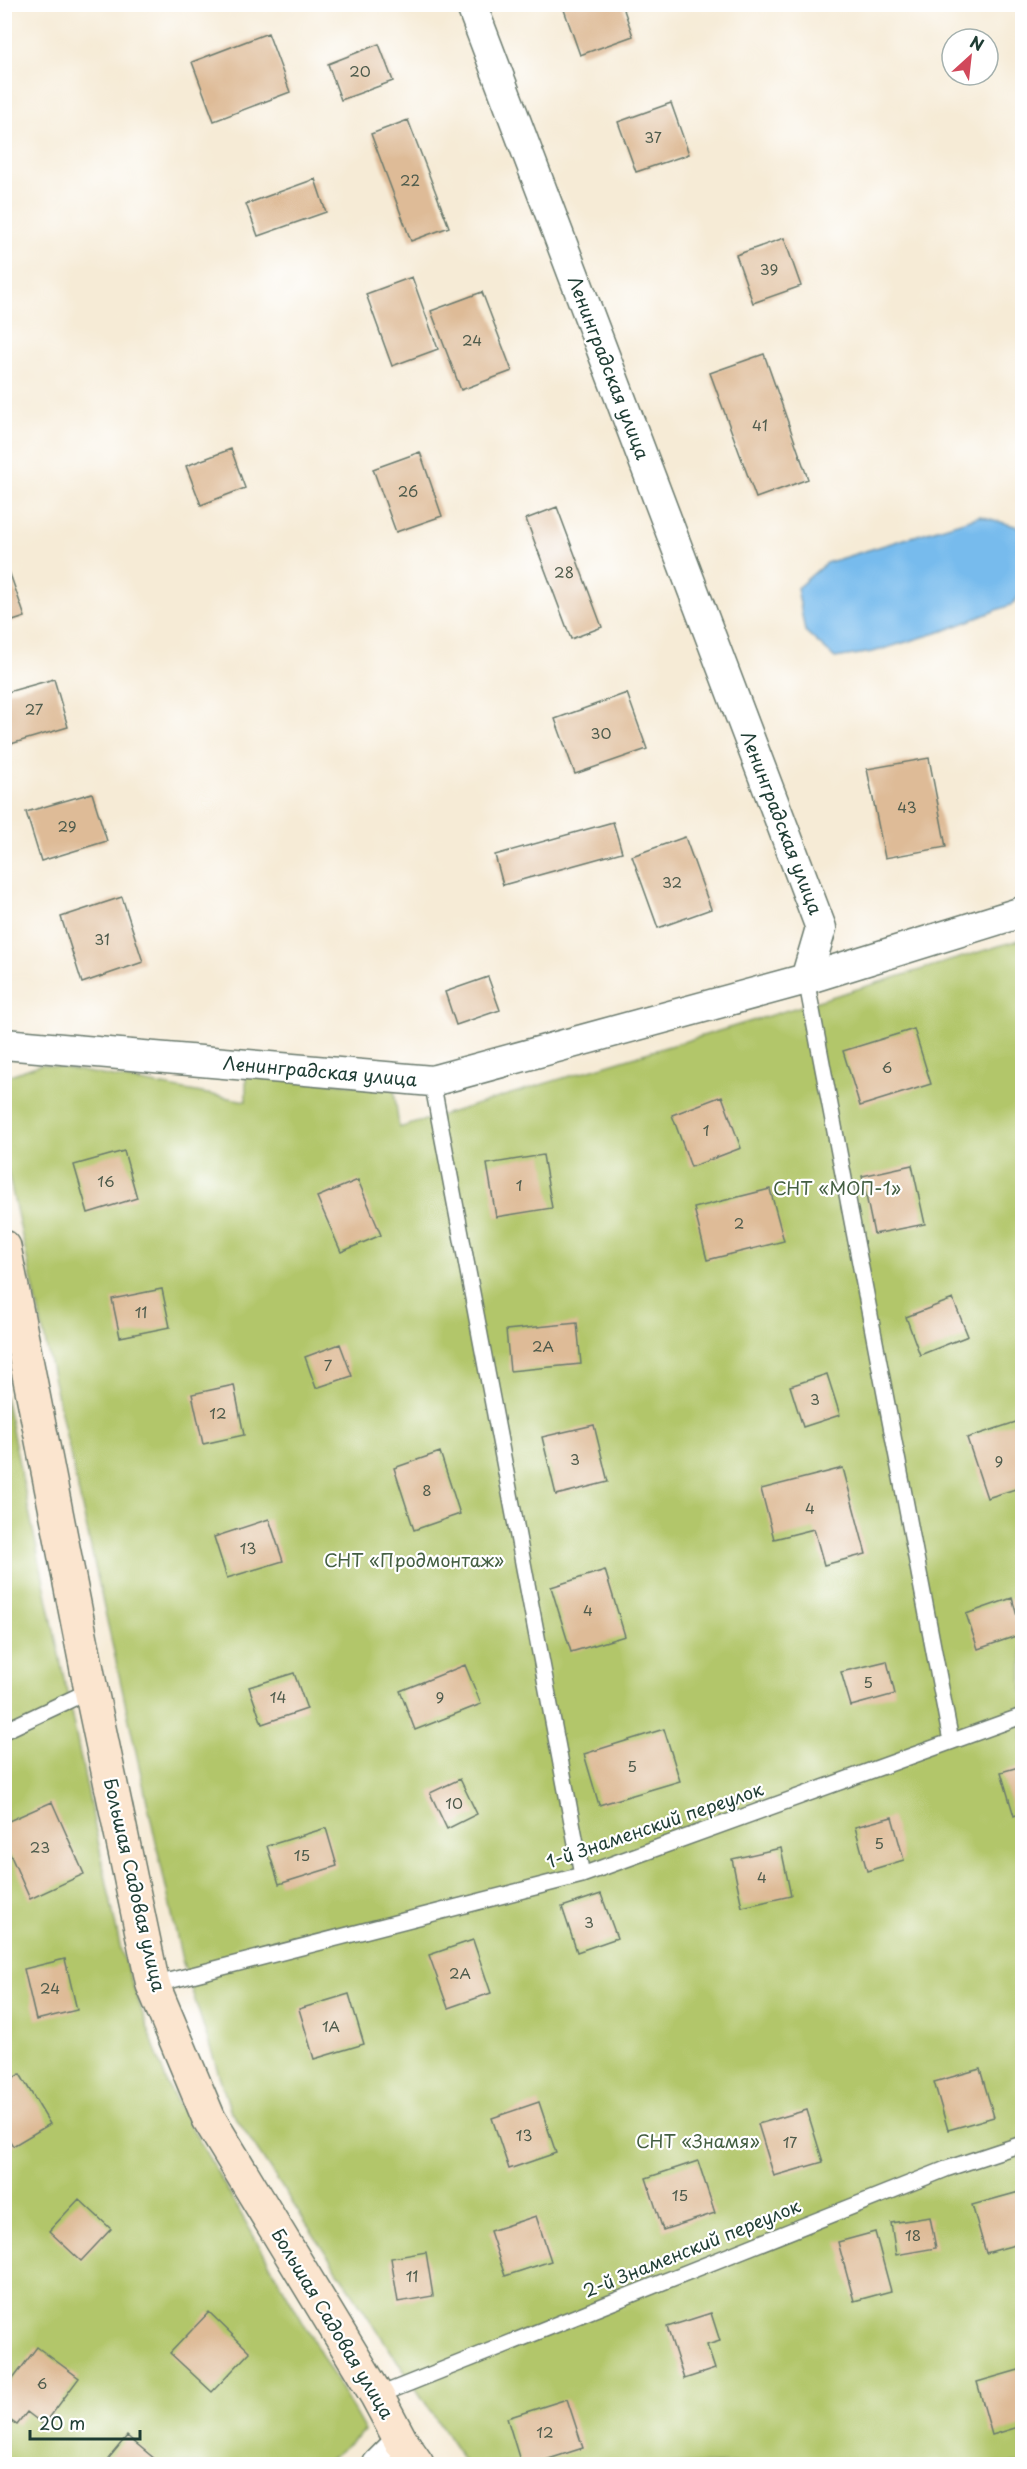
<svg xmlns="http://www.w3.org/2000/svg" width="1027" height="2469" viewBox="0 0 1027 2469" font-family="'Playpen Sans',sans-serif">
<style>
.green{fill:#b2c66a;stroke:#68824f;stroke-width:1.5}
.water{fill:#77bbed;stroke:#4b7c90;stroke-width:1.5}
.building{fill:#debb97}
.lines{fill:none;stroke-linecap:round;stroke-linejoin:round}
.lane-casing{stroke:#6a7a6d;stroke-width:18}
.street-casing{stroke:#6a7a6d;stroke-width:33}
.secondary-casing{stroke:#6a7a6d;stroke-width:36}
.lane{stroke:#fff;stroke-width:15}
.street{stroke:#fff;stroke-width:30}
.secondary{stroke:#fbe5cf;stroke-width:33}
.labels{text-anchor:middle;stroke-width:4.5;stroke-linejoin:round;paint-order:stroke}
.number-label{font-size:15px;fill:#4f5c4d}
.street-label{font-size:18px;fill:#1f3d34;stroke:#fff}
.park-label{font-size:18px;fill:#445f42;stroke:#fff}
</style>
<rect width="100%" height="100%" fill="#fff"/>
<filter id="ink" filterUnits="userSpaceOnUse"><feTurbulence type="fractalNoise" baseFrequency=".0167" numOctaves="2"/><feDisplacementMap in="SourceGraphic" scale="12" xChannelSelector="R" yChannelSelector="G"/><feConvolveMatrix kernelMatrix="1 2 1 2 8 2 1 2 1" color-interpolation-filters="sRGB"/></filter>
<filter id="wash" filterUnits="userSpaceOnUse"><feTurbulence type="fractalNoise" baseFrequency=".008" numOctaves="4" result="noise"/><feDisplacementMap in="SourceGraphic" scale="24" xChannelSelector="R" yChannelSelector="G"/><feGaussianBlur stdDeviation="1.35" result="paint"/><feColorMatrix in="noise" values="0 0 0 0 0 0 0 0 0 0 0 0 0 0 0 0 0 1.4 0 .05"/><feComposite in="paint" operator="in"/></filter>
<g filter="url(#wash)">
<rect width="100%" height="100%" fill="#f6ebd6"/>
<path class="green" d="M1022,939V2464H466L230,2109L182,1960L5,1159L4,1077L42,1064L246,1101V1074L394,1089L399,1128Z
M5,1396L121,1951L168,2086L365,2431L323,2464H5Z"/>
<path class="water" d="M980,516L1022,528V592L1013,604L943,631L873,652L835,658L805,631L797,588L826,563Z"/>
<g id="blocks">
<path class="building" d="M562,4H622L633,36L580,55Z
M268,33L290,92L214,121L192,62Z
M379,44L393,81L341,100L328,64Z
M671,103L689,154L636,172L618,122Z
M408,120L449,227L411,241L371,134Z
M315,179L326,212L258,236L246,204Z
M784,238L801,286L753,303L736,255Z
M412,277L438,349L392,366L366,294Z
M482,292L512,371L461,390L431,311Z
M764,354L808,479L756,498L710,373Z
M231,449L245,488L201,505L186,466Z
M420,452L442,516L396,532L373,469Z
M557,507L602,627L571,639L526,519Z
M8,568L25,617L4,624V569Z
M54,679L68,727L4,746V693Z
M627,693L647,749L575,774L555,719Z
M929,758L946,847L885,858L867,769Z
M92,793L107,841L41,861L26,812Z
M613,822L622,852L503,885L495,855Z
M685,837L711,909L658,928L632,856Z
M122,897L143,962L82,983L61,917Z
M488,977L500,1010L456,1025L445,992Z
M914,1029L931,1084L860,1106L843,1051Z
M722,1096L741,1148L691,1167L672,1115Z
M124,1151L137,1198L88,1213L74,1165Z
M543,1155L552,1208L496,1217L487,1164Z
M912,1165L925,1224L874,1234L862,1176Z
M358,1180L381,1235L341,1252L317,1197Z
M770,1189L784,1241L707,1260L694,1208Z
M162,1289L170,1327L120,1337L112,1299Z
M953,1299L968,1336L920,1355L906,1317Z
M577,1323L581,1364L510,1371L506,1330Z
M340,1344L352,1376L316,1388L305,1357Z
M827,1374L840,1415L803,1427L790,1386Z
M234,1385L244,1435L203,1444L192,1394Z
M1022,1420V1487L987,1498L967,1438Z
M594,1425L608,1482L556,1495L542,1437Z
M440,1452L460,1514L414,1530L394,1468Z
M843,1468L866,1554L824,1565L814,1529L774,1539L761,1489Z
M269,1519L283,1561L227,1578L214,1537Z
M605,1570L625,1636L571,1652L551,1587Z
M1012,1598L1022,1634L978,1649L966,1614Z
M887,1661L895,1694L851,1706L841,1672Z
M465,1665L481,1704L415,1730L400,1691Z
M294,1673L307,1709L262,1724L249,1687Z
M664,1729L680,1781L599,1805L584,1754Z
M1022,1766V1813L1014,1816L1001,1772Z
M460,1779L477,1814L447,1829L430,1793Z
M52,1802L84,1874L30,1899L10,1854L4,1856V1823Z
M892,1817L904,1860L867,1871L855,1827Z
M326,1828L337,1866L279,1884L267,1846Z
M781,1848L791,1896L742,1907L732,1859Z
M601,1894L617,1938L577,1952L562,1907Z
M473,1940L491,1993L448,2008L429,1955Z
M65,1959L77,2010L36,2020L24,1969Z
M349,1994L364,2044L314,2059L299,2009Z
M980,2069L994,2117L948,2130L934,2082Z
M20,2074L50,2124L13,2146L4,2132V2083Z
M539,2102L556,2153L509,2169L492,2118Z
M807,2110L823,2162L774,2176L758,2124Z
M698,2161L715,2213L663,2230L646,2178Z
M1019,2192L1022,2204V2243L986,2253L972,2205Z
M79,2199L111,2229L81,2261L49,2231Z
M536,2216L551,2261L505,2276L490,2231Z
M930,2217L936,2248L896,2255L891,2223Z
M875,2232L891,2291L854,2301L838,2242Z
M426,2252L433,2296L398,2302L391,2258Z
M209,2312L250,2352L212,2392L170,2353Z
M711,2313L720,2341L707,2345L715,2369L684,2379L667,2327Z
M37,2347L79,2378L44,2425L27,2412L17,2425L4,2416V2391Z
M1022,2369V2426L992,2435L977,2382Z
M567,2399L583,2448L533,2464H521L507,2418Z
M127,2436L161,2464H104Z"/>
</g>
</g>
<g filter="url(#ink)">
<use href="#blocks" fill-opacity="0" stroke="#6a7a6d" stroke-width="1.5"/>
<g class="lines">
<defs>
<path id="lane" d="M806,979L951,1741
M432,1081L582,1875
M4,1731L91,1690
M153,1985L582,1875L1022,1716
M377,2396L946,2169L1022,2144"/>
<path id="street" d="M806,979L1022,912
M4,1044L432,1081L806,979L821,928L471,4
M378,2464L401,2441"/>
<path id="secondary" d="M4,1247L91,1690L153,1985L209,2119L377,2396L401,2441L417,2464"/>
</defs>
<use href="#lane" class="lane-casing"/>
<use href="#street" class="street-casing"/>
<use href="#secondary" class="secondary-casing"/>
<use href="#lane" class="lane"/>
<use href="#street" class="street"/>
<use href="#secondary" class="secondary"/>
</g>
</g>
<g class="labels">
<g class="number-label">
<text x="360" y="77">20</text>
<text x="653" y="143">37</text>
<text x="410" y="186">22</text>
<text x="769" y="275">39</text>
<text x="472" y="346">24</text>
<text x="760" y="431">41</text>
<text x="408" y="497">26</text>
<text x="564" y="578">28</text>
<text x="34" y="715">27</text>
<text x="601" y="739">30</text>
<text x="907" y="813">43</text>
<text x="67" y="832">29</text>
<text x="672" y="888">32</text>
<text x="102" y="945">31</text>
<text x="887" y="1073">6</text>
<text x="706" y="1136">1</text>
<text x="106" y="1187">16</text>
<text x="519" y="1191">1</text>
<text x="739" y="1229">2</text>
<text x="141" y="1318">11</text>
<text x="543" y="1352">2А</text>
<text x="328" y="1371">7</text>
<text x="815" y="1405">3</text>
<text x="218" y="1419">12</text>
<text x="575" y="1465">3</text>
<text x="999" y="1467">9</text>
<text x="427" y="1496">8</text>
<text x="810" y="1514">4</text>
<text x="248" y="1554">13</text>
<text x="588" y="1616">4</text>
<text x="868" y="1688">5</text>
<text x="278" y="1703">14</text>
<text x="440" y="1703">9</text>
<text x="632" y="1772">5</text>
<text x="454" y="1809">10</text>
<text x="879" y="1849">5</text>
<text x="40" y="1853">23</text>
<text x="302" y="1861">15</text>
<text x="762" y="1883">4</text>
<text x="589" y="1928">3</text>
<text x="460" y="1979">2А</text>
<text x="50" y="1994">24</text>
<text x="331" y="2032">1А</text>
<text x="524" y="2141">13</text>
<text x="790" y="2148">17</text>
<text x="680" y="2201">15</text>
<text x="913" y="2241">18</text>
<text x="412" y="2282">11</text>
<text x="42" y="2389">6</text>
<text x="545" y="2438">12</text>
</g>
<g class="street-label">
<text transform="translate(608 368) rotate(69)" y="6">Ленинградская улица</text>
<text transform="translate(781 823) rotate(69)" y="6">Ленинградская улица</text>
<text transform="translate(320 1072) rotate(5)" y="6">Ленинградская улица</text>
<text transform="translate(655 1826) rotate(-19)" y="6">1-й Знаменский переулок</text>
<text transform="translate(134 1885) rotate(77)" y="6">Большая Садовая улица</text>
<text transform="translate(692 2249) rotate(-22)" y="6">2-й Знаменский переулок</text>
<text transform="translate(332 2324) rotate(59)" y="6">Большая Садовая улица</text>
</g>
<g class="park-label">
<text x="837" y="1195">СНТ «МОП-1»</text>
<text x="414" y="1567">СНТ «Продмонтаж»</text>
<text x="698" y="2148">СНТ «Знамя»</text>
</g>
</g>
<rect width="1027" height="2469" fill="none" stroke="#fff" stroke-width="24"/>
<g transform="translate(970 57) rotate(27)"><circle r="28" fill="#ffffff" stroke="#a5b1ae" stroke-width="1.5"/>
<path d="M0-4.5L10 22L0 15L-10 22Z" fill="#d1495b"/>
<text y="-9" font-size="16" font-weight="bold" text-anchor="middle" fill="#1f3d34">N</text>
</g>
<path d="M30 2430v9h110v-9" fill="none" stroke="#1f3d34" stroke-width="3"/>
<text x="39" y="2430" font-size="18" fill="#1f3d34" stroke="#ffffff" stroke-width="4.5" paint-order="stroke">20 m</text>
</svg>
